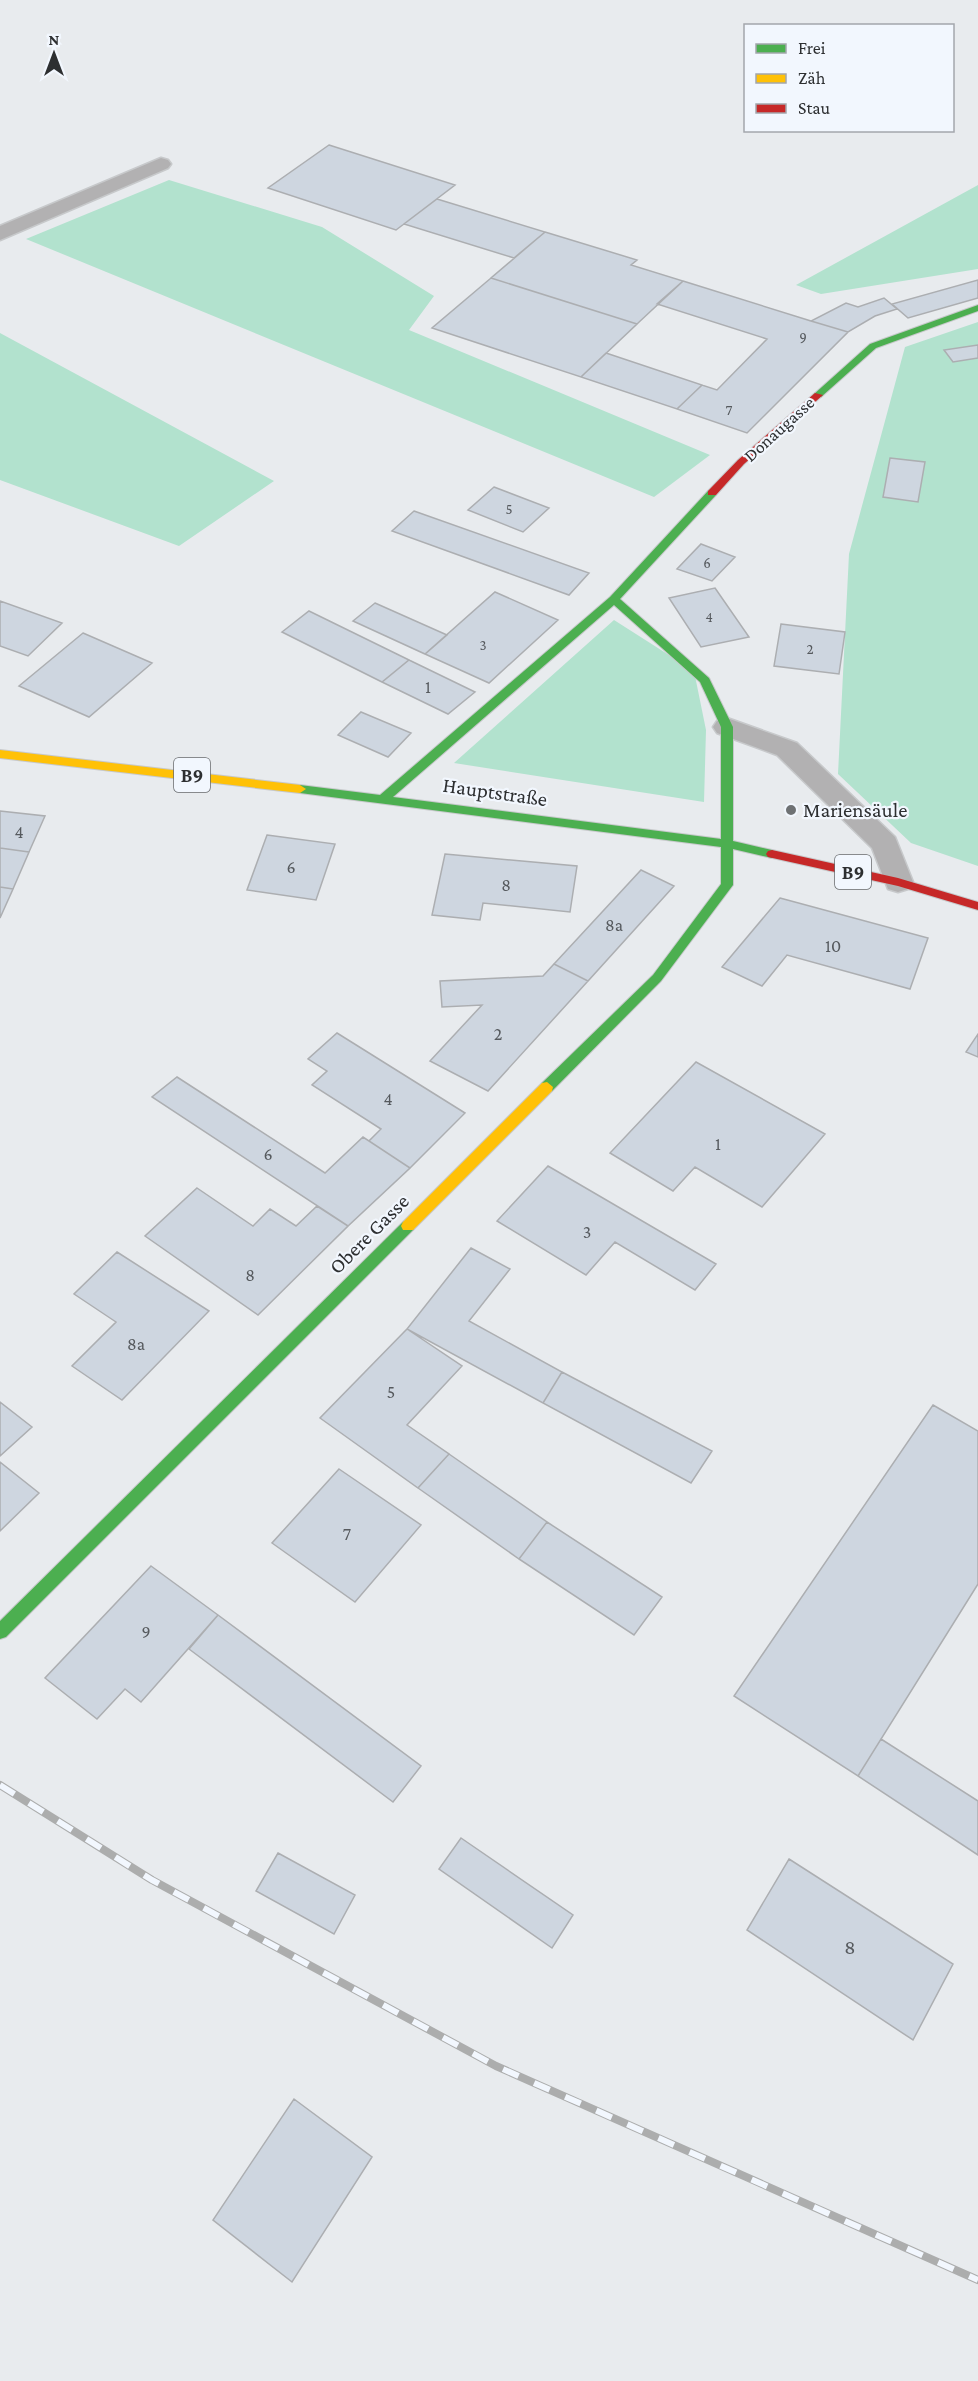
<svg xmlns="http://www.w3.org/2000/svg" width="978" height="2381" viewBox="0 0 978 2381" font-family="'Crimson Pro',serif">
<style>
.green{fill:#b2e2ce}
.building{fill:#ced6e0;stroke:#acaeb1;stroke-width:1.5}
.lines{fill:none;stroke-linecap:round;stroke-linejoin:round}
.street-casing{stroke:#c7c9cb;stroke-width:3}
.fast-casing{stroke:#c7c9cb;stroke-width:2}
.slow-casing{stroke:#c7c9cb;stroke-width:2}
.jam-casing{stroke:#c7c9cb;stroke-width:2}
.street{fill:#b2b1b2;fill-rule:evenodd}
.fast{fill:#4caf50;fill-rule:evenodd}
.slow{fill:#ffc107;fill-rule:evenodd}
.jam{fill:#c62828;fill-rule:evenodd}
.rail-casing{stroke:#acadad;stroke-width:8}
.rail{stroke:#f2f7fe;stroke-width:6;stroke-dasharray:17;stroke-linecap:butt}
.poi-dot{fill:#6e7173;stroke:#f2f7fe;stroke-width:2}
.labels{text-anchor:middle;stroke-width:4.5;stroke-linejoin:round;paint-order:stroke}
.far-number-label{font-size:15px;fill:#565a5e}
.far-street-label{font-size:18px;fill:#2d2f31;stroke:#f2f7fe}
.number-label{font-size:18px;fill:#565a5e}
.shield{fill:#f2f7fe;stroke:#686b6e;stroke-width:1.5}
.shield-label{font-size:20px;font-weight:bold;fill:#2d2f31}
.street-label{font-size:21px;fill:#2d2f31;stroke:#f2f7fe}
.poi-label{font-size:21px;fill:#2d2f31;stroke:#f2f7fe;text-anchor:start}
.near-number-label{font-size:21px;fill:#565a5e}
</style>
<rect width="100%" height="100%" fill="#e8ebee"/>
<path class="green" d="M169,180L322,227L434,296L409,330L710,455L654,497L26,239Z
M978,185V269L821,294L796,285Z
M978,322V866L911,843L838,774L849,554L905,347Z
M0,333L274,481L179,546L0,480Z
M614,620L694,671L706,730L704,802L454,763Z"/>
<path class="building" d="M329,145L455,185L396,230L268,188Z
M437,199L545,232L514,258L404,224Z
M545,232L637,260L631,265L683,281L637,324L491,278Z
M491,278L637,324L581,377L432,328Z
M978,280V298L908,318L892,304Z
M683,281L811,321L848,332L747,433L677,409L702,385L717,390L767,339L657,304Z
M884,298L897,309L875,316L848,332L811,321L846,303L858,307Z
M978,345V358L953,362L944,350Z
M606,353L702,385L677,409L581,377Z
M890,458L925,462L918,502L883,497Z
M494,487L549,508L523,532L468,510Z
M414,511L589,573L569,595L392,531Z
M701,544L735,557L712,581L677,569Z
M715,588L749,637L701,647L669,598Z
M495,592L558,620L489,683L425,654Z
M0,601L62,623L28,656L0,646Z
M375,603L447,635L425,654L353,621Z
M309,611L409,660L382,682L282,632Z
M781,624L845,632L839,674L774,666Z
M83,633L152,663L89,717L19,686Z
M409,660L475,692L448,714L382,682Z
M361,712L411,733L388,757L338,735Z
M0,811L45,816L29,852L0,848Z
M267,835L335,844L316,900L247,890Z
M0,848L29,852L13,889L0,887Z
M445,854L577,866L570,912L483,903L480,920L432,915Z
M641,870L674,886L588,981L554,964Z
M0,887L13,889L0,918Z
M780,898L928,938L910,989L787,955L762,986L722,967Z
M554,964L588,981L488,1091L430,1061L482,1005L442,1007L440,981L543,976Z
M337,1033L465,1113L410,1168L369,1141L381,1129L312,1085L327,1071L308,1059Z
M978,1034V1057L966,1052Z
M696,1062L825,1134L762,1207L695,1167L673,1191L610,1153Z
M177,1077L325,1173L363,1137L410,1168L348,1226L152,1097Z
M548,1166L716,1264L695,1290L615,1242L586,1275L497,1221Z
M197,1188L253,1226L270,1209L296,1226L317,1206L348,1226L258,1315L145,1236Z
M471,1248L510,1269L469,1321L562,1372L543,1403L407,1329Z
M117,1252L209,1311L122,1400L72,1366L116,1322L74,1294Z
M407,1329L462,1366L407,1425L449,1454L418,1488L320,1418Z
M562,1372L712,1451L691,1483L543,1403Z
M0,1402L32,1427L0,1456Z
M933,1405L978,1431V1584L858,1776L734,1696Z
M449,1454L547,1522L519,1559L418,1488Z
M0,1462L39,1493L0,1531Z
M339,1469L421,1525L355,1602L272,1543Z
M547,1522L662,1597L634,1635L519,1559Z
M151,1566L218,1615L141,1702L125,1689L97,1719L45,1678Z
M218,1615L421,1766L393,1802L189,1649Z
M881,1739L978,1801V1855L858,1776Z
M461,1838L573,1915L552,1948L439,1869Z
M278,1853L355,1895L334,1934L256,1891Z
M789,1859L953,1964L913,2040L747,1930Z
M294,2099L372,2157L292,2282L213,2220Z"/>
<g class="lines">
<defs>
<path id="street" d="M161,158L168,160L171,164L168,168L0,240V226Z
M727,718L797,743L895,837L913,882L908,889L898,892L888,889L872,848L777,755L717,733L713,727L717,721Z"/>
<path id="fast" d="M978,305V311L876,348L821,397L813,395L870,344Z
M712,490L716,491V495L620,599L709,678L733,727V841L772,850L778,854L772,858L733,849V885L661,981L552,1091L547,1092L541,1087L542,1083L653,975L721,884V847L300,793L294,789L300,785L380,795L610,597L708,491ZM614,605L700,682L721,727V839L393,797Z
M408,1220L413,1222L415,1226L413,1230L6,1637L0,1639V1621L403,1222Z"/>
<path id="slow" d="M0,750L300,785L306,789L300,793L0,758Z
M547,1082L553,1087L552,1091L413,1230H403L401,1226L403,1222L542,1083Z"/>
<path id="jam" d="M815,393L823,395L744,464L716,495H708V491L738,460Z
M772,850L898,878L978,902V910L898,886L768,857L766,854L768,851Z"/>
</defs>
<use href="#street" class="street-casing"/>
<use href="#fast" class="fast-casing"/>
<use href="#slow" class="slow-casing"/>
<use href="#jam" class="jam-casing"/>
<use href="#street" class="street"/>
<use href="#fast" class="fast"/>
<use href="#slow" class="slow"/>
<use href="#jam" class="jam"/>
<defs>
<path id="rail" d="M0,1785L152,1880L496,2066L978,2280"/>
</defs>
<use href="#rail" class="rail-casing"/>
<use href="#rail" class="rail"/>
</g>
<circle class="poi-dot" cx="791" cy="810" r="6"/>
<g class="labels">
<g class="far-number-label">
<text x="803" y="342">9</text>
<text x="729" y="415">7</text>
<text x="509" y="514">5</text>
<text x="707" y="568">6</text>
<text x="709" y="622">4</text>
<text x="483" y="650">3</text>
<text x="810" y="654">2</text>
</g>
<g class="far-street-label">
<text transform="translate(779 429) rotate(-42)" y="6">Donaugasse</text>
</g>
<g class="number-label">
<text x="428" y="693">1</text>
<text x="19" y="838">4</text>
<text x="291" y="873">6</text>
<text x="506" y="891">8</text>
<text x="614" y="931">8a</text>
<text x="833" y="952">10</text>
<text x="498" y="1040">2</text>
<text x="388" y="1105">4</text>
<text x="718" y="1150">1</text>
<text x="268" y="1160">6</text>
<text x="587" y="1238">3</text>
<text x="250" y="1281">8</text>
<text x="136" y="1350">8a</text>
<text x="391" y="1398">5</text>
<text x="347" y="1540">7</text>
<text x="146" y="1638">9</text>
</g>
<g class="shield">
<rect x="174" y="758" width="36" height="34" rx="4.5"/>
<rect x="835" y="855" width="36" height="34" rx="4.5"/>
</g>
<g class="shield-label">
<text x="192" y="782">B9</text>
<text x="853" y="879">B9</text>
</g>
<g class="street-label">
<text transform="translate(495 792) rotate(8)" y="7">Hauptstraße</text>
<text transform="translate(369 1234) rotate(-45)" y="7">Obere Gasse</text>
</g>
<g class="poi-label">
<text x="803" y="817">Mariensäule</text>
</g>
<g class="near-number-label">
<text x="850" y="1954">8</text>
</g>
</g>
<rect x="744" y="24" width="210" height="108" fill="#f2f7fe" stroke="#a3a7ac" stroke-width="1.5"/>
<rect x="756" y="44" width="30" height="9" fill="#4caf50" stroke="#a3a7ac" stroke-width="1.5"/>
<text x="798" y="54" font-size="18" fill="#2d2f31">Frei</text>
<rect x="756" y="74" width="30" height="9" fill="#ffc107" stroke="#a3a7ac" stroke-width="1.5"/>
<text x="798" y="84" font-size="18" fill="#2d2f31">Zäh</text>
<rect x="756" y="104" width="30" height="9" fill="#c62828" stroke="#a3a7ac" stroke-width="1.5"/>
<text x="798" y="114" font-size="18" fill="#2d2f31">Stau</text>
<g transform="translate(54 54)" stroke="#f2f7fe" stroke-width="4.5" paint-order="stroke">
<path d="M0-4.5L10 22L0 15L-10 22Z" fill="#2d2f31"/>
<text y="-9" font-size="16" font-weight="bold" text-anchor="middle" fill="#2d2f31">N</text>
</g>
</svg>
